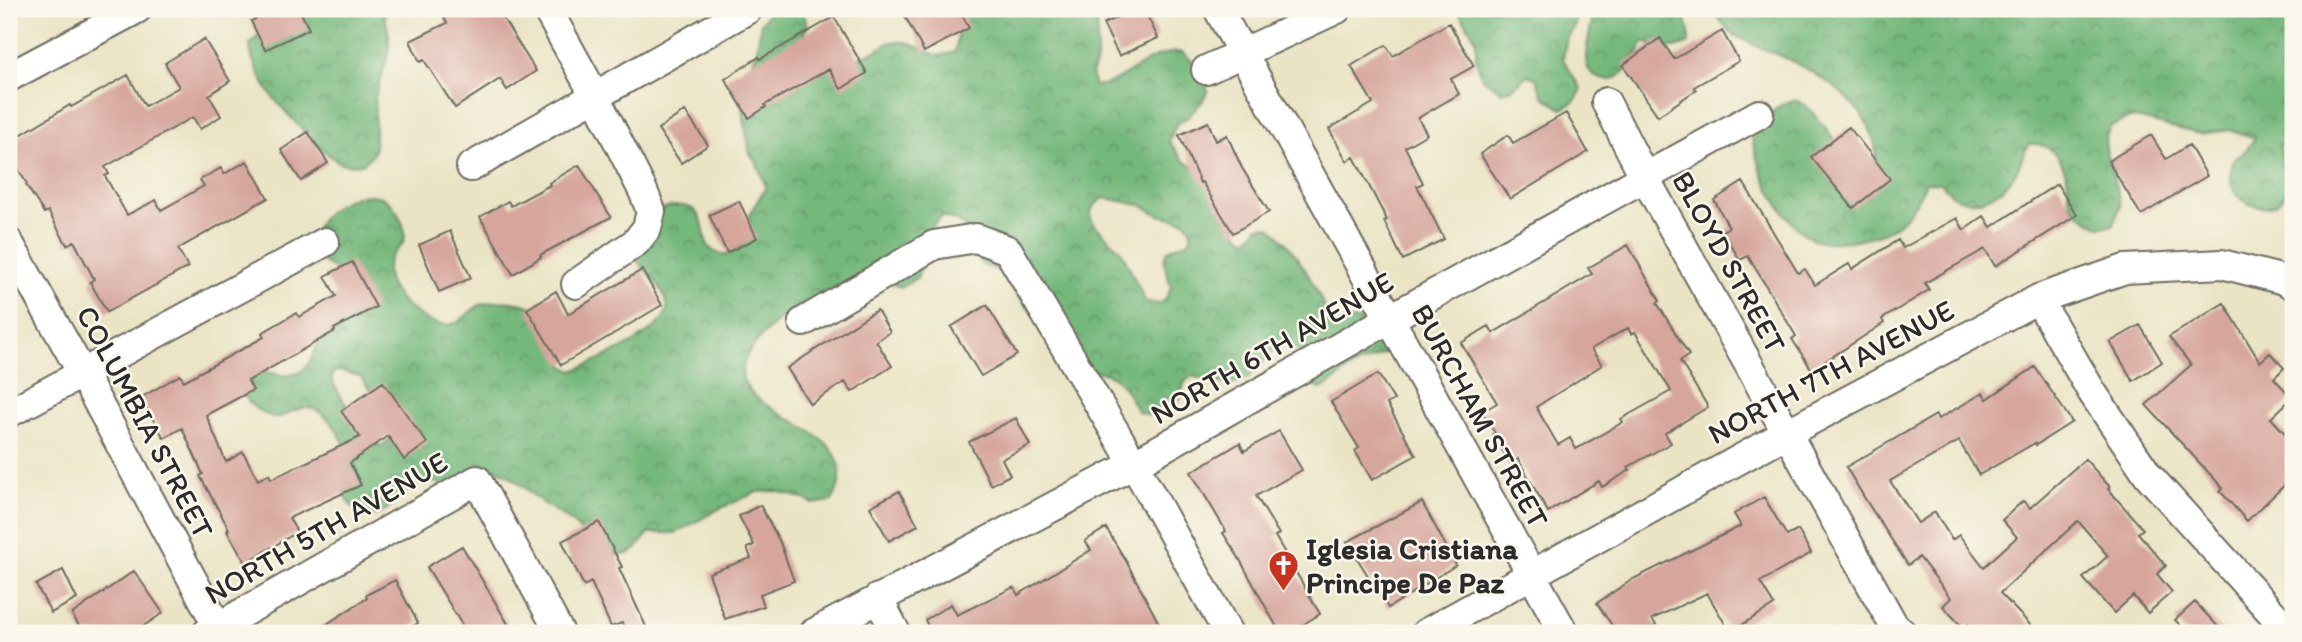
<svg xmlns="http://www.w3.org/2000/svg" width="2302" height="642" viewBox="0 0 2302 642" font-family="Itim,sans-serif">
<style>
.forest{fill:url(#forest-crowns);stroke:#507254;stroke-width:2;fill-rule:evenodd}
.building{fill:#d6a59b;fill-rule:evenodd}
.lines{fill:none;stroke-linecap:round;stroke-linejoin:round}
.minor-casing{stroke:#6e6c61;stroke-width:32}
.minor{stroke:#fff;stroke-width:28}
.labels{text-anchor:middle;stroke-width:5;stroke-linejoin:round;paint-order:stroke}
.street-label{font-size:30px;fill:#2b2b2b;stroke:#fbf7ec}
.poi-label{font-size:30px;font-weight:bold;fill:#2b2b2b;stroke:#fbf7ec;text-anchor:start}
</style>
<defs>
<pattern id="forest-crowns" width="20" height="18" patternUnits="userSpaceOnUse" patternTransform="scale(1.75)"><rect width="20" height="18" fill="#74b87c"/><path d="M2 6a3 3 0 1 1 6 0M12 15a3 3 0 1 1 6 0" fill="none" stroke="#5f9666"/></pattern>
</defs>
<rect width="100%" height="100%" fill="#fbf7ec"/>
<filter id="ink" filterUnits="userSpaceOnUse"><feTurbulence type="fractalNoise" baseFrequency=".0143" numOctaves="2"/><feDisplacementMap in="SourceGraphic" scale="14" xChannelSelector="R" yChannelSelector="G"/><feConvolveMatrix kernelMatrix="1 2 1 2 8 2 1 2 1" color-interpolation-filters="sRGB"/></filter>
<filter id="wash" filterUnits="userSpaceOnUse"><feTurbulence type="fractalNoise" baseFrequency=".00686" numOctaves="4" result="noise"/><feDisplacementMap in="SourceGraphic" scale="28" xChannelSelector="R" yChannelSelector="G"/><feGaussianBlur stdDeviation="1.57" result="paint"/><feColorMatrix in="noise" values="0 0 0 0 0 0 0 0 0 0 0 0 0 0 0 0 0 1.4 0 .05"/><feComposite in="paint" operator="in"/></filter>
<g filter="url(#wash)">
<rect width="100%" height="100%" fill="#eae4c5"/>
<path class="forest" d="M277,9H383L389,35V49L386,63L375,97V147L373,154L363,164C356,165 348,165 341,163C326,157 277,104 268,90C260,77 250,59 250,44C255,37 271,28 279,21Z
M771,9H801L808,25L801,38L833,68L875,51L890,42H906L939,56L955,52L961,16L958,9H1101L1097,14V60L1091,74L1095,86C1129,83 1142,52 1182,52L1199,67L1208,91L1202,102L1188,117L1176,125L1169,141L1183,160L1199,172L1229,224L1246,240L1255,233L1258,226C1262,226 1266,226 1269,227C1288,236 1328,302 1327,322C1338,326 1344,321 1354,320C1368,319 1378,331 1387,340L1385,353C1374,359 1357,364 1348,370C1337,378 1335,383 1320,389L1307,382L1301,367L1299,351L1287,343C1261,348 1260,390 1218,383C1209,382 1201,377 1191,376L1184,383L1181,396L1173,408L1155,417L1138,412C1125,390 1121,373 1093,371L1025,305L999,271L982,265L978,259L965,227L957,221L942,216C923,231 923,255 918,277L901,287C875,275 855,276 830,290C814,299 794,307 780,319C655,423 886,405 832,501L813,504L804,499L776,491L757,492L721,508L676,533H649C642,540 637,552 627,554C602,560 589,538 574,524C564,516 553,510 543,503C523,488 505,466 479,465L459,491C447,486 436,480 423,483C398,487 385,532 355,509C335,494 351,473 347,454C344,437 325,408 307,408C296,407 287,415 277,418C263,414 244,406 244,388C244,383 247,376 248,371C260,369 270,373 282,375C314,379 319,340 322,317L347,304L341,273C336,270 328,267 324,262C289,228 352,183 383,198C395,204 410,231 403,243C400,248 395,251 392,255C382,269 388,286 399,298C412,312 439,334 459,321C467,316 472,309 480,305C495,299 531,300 540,314C551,330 555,351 565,367L573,371C594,362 671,331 667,305C664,285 642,268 630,253C642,231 652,203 682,206C686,206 693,208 696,212C709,224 698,252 723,254C730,255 737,251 741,246C748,238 747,230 749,220C751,208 760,198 766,187L756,161L750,154L741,101L757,49L761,23ZM1105,198L1141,205L1159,215L1185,221C1190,228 1193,232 1190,240C1185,244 1180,244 1174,247C1155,256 1169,273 1171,288L1165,300L1158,304L1145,301L1122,252L1093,223C1087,211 1094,203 1105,198ZM340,371L360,376L389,417L392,437L382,446L369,443L334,385L332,378L333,372Z
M1457,9H1683L1689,31V43C1672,51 1660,49 1644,42C1635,55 1623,86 1602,79C1570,70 1597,28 1591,11L1583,10L1578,15L1574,28L1567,36L1563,59L1581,89C1578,100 1572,104 1562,109L1543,96L1536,78L1528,75L1513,88L1502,92L1482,78L1476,59V39Z
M1710,9H2293V148L2279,144L2288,189C2286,192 2285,196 2282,199C2264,217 2233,202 2230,178C2230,173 2232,166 2233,161L2244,152L2255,138L2232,130L2199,134L2132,117L2110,127L2105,139L2106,149L2121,206L2112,225L2101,227C2089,221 2072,212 2069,198C2067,193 2069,187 2068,182C2065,162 2051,141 2029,144C2023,154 2021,164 2015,174C2004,192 1978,208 1957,198C1951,195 1946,189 1941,183L1926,182C1919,199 1910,215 1895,226C1878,239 1826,249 1807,236C1779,216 1758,171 1752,139C1759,126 1783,93 1800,102C1819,113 1842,152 1854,170L1876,162C1879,110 1823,75 1781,56C1765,49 1746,44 1732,33C1724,26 1717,16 1710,9Z"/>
<g id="blocks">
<path class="building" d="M276,9H299L309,29L265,50L251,21Z
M460,9H497L536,71L507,90L500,79L455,108L424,60L420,62L410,41L447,23L444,18Z
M901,9H959L969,28L924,52Z
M1134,9H1144L1158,38L1119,56L1103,24Z
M834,17L867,73L841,89L829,69L765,105L766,107L749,118L725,79L759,57L760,59Z
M1449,23L1474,66L1451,79L1459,94L1418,118L1427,134L1405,147L1423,183L1417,186L1444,239L1403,260L1384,221L1387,220L1354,157L1347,161L1329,129L1373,103L1351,66L1386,45L1393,56Z
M1722,31L1739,61L1694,87L1696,90L1658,116L1623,65L1660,38L1674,59Z
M204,39L230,81L209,95L221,116L200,129L193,117L105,167L109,174L105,176L127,215L156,200L161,210L204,186L200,180L221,168L224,174L247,161L268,198L178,249L188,267L107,312L90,282L94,279L74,241L67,245L48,211L44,213L26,185L27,184L9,153V142L70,105L71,107L128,75L145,106L179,87L165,63Z
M685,111L708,145L681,163L658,129Z
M1566,113L1588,152L1510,199L1480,154L1508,135L1513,143Z
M1208,122L1216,141L1227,135L1242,168L1269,212L1233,233L1202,182L1200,183L1179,135Z
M1849,127L1890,179L1853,208L1811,157Z
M308,132L328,163L301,181L281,150Z
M2151,135L2166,159L2189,145L2207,176L2141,215L2108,161Z
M579,165L611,217L540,255L541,257L513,274L480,217L508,201L511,206L550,185L549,183Z
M1743,182L1798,273L1805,269L1815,285L1849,264L1852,269L1898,240L1903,248L1957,218L1964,230L1984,216L1991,227L2057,184L2077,215L1995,266L1985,249L1925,283L1929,290L1882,319L1884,323L1812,370L1792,339L1796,336L1748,256L1740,260L1722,231L1729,227L1714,200Z
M739,201L757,238L727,253L709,215Z
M450,231L471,278L439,292L419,245Z
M1628,245L1660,301L1657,303L1689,355L1680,361L1708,407L1665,433L1671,443L1628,467L1630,470L1602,487L1599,481L1548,512L1518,459L1510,463L1493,434L1495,433L1482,412L1497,403L1461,343L1489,326L1493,333L1592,274L1588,268ZM1628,328L1631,334L1635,332L1671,391L1621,419L1623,422L1576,449L1570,438L1558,445L1536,407L1602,365L1591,349Z
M352,262L376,307L334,329L335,331L248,381L253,390L206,415L226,462L243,452L258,480L269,474L271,479L360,437L341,411L383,382L427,443L404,460L388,436L350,463L361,485L289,518L297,532L246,563L227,531L229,529L200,476L203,474L182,428L164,438L140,398L180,375L184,381L264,337L262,333L296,313L299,317L336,296L325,276Z
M642,270L662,305L561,365L527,309L556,291L568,314Z
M2224,303L2260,362L2270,353L2284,368L2274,378L2292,398L2271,418L2293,442V477L2247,521L2220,491L2223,488L2146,405L2191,365L2169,337Z
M987,305L1017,355L981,376L951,327Z
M877,310L890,332L876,341L892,366L852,392L845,382L810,404L787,368Z
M2140,325L2162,362L2133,381L2110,342Z
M2035,367L2072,422L2036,445L2035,443L1979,475L1959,441L1890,481L1918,523L1935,512L1952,540L1959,535L1984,567L2017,537L2002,520L2023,501L2030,508L2085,459L2110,487L2108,489L2143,529L2138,533L2166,566L2157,574L2172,592L2148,613L2133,596L2114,613L2083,578L2108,556L2078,521L2000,593L2038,633H1977L1968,624L1963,628L1943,606L1951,598L1919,557L1908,565L1867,502L1846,467L1936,415L1938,419L1983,393L1987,399Z
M1378,374L1394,400L1387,404L1416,455L1372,480L1355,451L1359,448L1331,402Z
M1016,418L1030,445L1002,459L1010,475L991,485L969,442Z
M1279,431L1302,470L1256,496L1279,534L1275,536L1320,614L1289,633H1280L1239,558L1223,533L1226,531L1191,472L1240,443L1244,451Z
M899,491L918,525L889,541L870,507Z
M1764,497L1787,536L1798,530L1811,553L1760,582L1774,605L1730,632L1707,593L1652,619L1661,633H1617L1597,603L1633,579L1741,526L1734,514Z
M1422,502L1456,565L1388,608L1347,542Z
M760,505L779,540L794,581L760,594L764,606L725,619L709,573L751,558L747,548L754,545L739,516Z
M599,522L622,567L619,568L649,633H627L622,623L611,627L591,582L584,586L562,541Z
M1106,528L1126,561L1164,633H918L929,628L925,620L951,604L957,615L1014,587L1018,595L1091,550L1085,541Z
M462,546L508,624L492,633H467L427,567Z
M63,570L77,599L51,613L36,585Z
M134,571L163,613L133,633H83L72,614Z
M395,580L418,623L400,633H313L367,598L366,595Z
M2195,602L2224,633H2188L2175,620Z"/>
</g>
</g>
<g filter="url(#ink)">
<use href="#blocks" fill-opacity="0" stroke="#6e6c61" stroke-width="2"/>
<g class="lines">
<defs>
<path id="minor" d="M547,9L595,96L643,191L651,211L647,228L636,242L576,284
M1218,9L1564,633
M1206,70L1337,9
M9,77L137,9
M1606,102L1645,178L1893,624L1902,633
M471,167L748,9
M9,243L82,373L221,633
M2038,299L2092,392L2148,475L2290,633
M803,322L934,245L976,238L1008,250L1134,464L1228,633
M9,413L325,242
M878,598L896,633
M207,633L477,480L560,633
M814,633L1134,464L1389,319L1759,114
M1426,633L1787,433L2038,299L2125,269L2222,264L2284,280L2293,285"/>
</defs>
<use href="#minor" class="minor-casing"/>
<use href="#minor" class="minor"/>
</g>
</g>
<defs>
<symbol id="church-pin" viewBox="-11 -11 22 30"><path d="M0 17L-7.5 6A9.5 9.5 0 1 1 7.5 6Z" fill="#c8321e" stroke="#fbf7ec"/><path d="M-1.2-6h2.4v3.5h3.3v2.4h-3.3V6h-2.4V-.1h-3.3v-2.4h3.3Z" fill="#fff"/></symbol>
</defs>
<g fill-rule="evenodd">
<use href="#church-pin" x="1266" y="548" width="35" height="47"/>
</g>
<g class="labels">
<g class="street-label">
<text transform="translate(1729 262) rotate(61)" y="10">BLOYD STREET</text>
<text transform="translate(1272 348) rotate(-30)" y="10">NORTH 6TH AVENUE</text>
<text transform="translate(1831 372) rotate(-28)" y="10">NORTH 7TH AVENUE</text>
<text transform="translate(1480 416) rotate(61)" y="10">BURCHAM STREET</text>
<text transform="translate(145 422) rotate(62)" y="10">COLUMBIA STREET</text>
<text transform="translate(326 528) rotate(-30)" y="10">NORTH 5TH AVENUE</text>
</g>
<g class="poi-label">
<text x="1306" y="559">Iglesia Cristiana<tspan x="1306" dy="34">Principe De Paz</tspan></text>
</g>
</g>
<rect width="2302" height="642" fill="none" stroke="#fbf7ec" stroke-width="35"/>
</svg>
